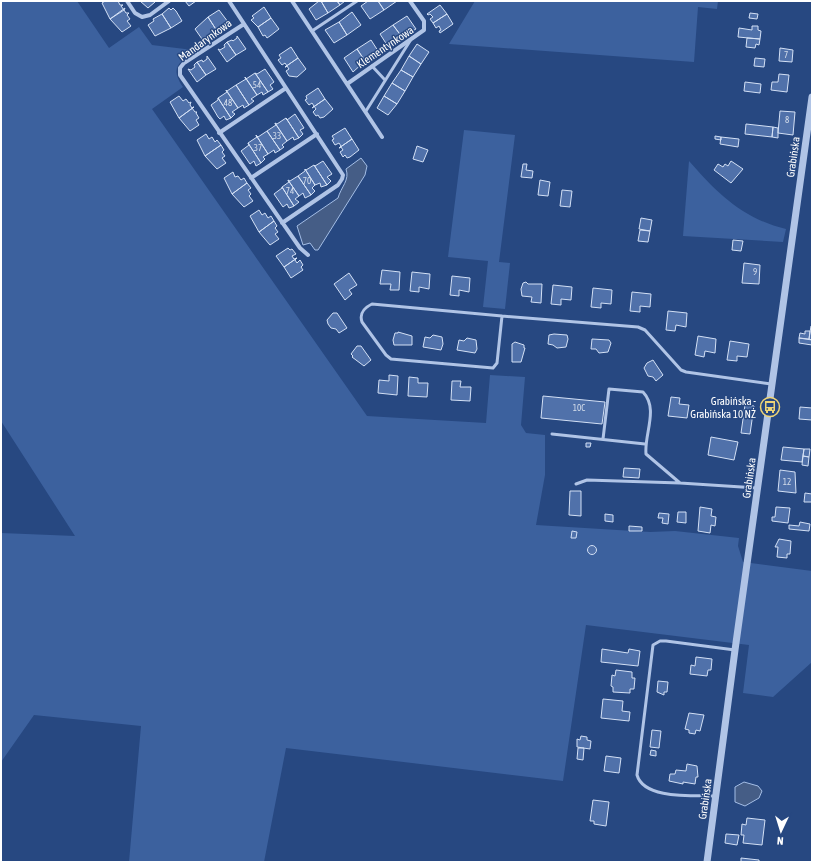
<svg xmlns="http://www.w3.org/2000/svg" width="813" height="863" viewBox="0 0 813 863" font-family="'Asap Condensed',sans-serif">
<style>
.green{fill:#3c619e}
.water{fill:#455d86;stroke:#a4bee6}
.building{fill:#5071aa;stroke:#d3e0f5}
.lines{fill:none;stroke-linecap:round;stroke-linejoin:round}
.service{stroke:#b0c4e6;stroke-width:3}
.minor{stroke:#b0c4e6;stroke-width:4}
.tertiary{stroke:#b0c4e6;stroke-width:7}
.labels{text-anchor:middle;stroke-width:3;stroke-linejoin:round;paint-order:stroke}
.number-label{font-size:9px;fill:#d3dcea}
.street-label{font-size:11px;fill:#fff;stroke:#274881}
.poi-label{font-size:11px;fill:#fff;stroke:#274881;text-anchor:end}
</style>
<rect width="100%" height="100%" fill="#274881"/>
<path class="green" d="M1,1H77L109,48L139,27L152,45L193,50L194,52C178,63 170,68 183,87L152,109L367,416L486,423L490,375L525,377L521,425L526,433L545,435V475L536,525L650,532L675,531L739,538L738,546L743,562L812,571V662L773,697L743,693L749,645L586,625L563,781L286,748L264,862H129L141,726L34,715L1,762V533L75,536L1,421Z
M475,1H718L717,9L698,7L694,62L449,44Z
M464,130L515,135L499,262L510,263L505,309L483,307L488,261L448,257Z
M689,161C717,193 743,219 786,229L783,242L683,236Z"/>
<path class="water" d="M361,158L367,166L365,175L318,250H315L310,243L303,245L297,226L338,198C341,187 350,180 346,169Z
M744,782L758,786L762,791L759,798L745,806L735,802V787Z"/>
<path class="building" d="M105,1H118L120,5H123L121,6L124,10L110,19L102,3Z
M140,1H155V2L148,8Z
M185,1H196L189,6Z
M319,1H321L328,13L316,20L309,9Z
M321,1H337L340,5L328,13Z
M337,1H345L340,5Z
M368,1H378L384,10L370,19L361,6Z
M378,1H397L384,10Z
M440,5L447,14L433,23L430,19L433,17L430,14L428,15L427,14Z
M264,7L271,18L258,27L251,20L254,18L252,16Z
M125,8L124,10L126,13H129L127,15L130,19L127,21L131,26L122,32L110,19Z
M169,8L171,10L173,8L176,11L182,21L171,28L162,14Z
M219,10L228,22L225,24L226,26L217,31L208,17Z
M352,12L361,25L347,35L339,22Z
M750,13L758,14L757,19L749,18Z
M162,14L171,28L155,36L148,25L154,21L153,19Z
M447,14L453,24L440,33L439,31L441,30L439,26L436,28L433,23Z
M407,16L416,29L402,37L393,25Z
M208,17L217,31L210,38L208,35L202,39L195,29Z
M271,18L279,29L270,36L267,38L265,35L263,36L258,27Z
M339,22L347,35L334,43L325,30Z
M393,25L402,37L389,48L380,34Z
M752,26H758V30L761,31L760,39L738,37L739,28L752,30Z
M237,36L246,49L236,55L227,42L232,40L233,41L237,38Z
M747,38L760,39L759,45L756,44L755,48L746,47Z
M371,40L380,54L365,61L357,49Z
M227,42L236,55L227,62L218,49L220,50L225,47L224,45Z
M417,44L429,52L421,64L409,56Z
M291,47L298,58L285,67L287,66L285,63L282,65L278,60L281,58L279,55Z
M780,48L793,50L792,62L779,61Z
M357,49L365,61L353,72L344,58Z
M207,56L216,69L206,75L197,62L202,60L203,62L207,59Z
M409,56L421,64L413,77L401,70Z
M298,58L306,69L297,77L289,76L286,71L289,69L287,66L285,67Z
M755,58L765,59L764,67L754,66Z
M197,62L206,75L197,82L188,69L191,70L195,67L194,65Z
M265,69L274,82L270,85L273,89L268,92L255,73L257,74Z
M401,70L413,77L405,91L392,83Z
M255,73L268,92L263,95L262,92L257,95L245,77L246,79Z
M779,74L789,75L787,92L771,90L772,82H778Z
M245,77L257,95L251,99L254,101L249,105L236,85L246,79Z
M745,82L761,84L760,93L744,91Z
M392,83L405,91L397,104L384,96Z
M236,85L249,105L244,108L243,105L238,108L226,90L227,91Z
M318,88L325,99L312,108L314,106L312,103L309,105L305,100L307,99L306,96Z
M226,90L238,108L232,112L235,114L231,118L218,98L227,92Z
M179,96L183,101L186,99L189,103L191,102L190,105L192,108L194,107L179,118L170,102Z
M384,96L397,104L388,115L377,108Z
M218,98L231,118L226,120L224,116L220,119L218,117L211,105L218,100Z
M325,99L333,109L324,117L320,118L318,115L316,116L313,112L316,109L314,106L312,108Z
M194,107L192,108L195,112H197L196,113L199,118L196,120L199,125L190,131L179,118Z
M780,111L795,112L793,135L778,133Z
M295,114L304,128L300,130L303,134L299,138L286,118L287,120Z
M286,118L299,138L294,140L293,137L287,141L275,123L277,124Z
M275,123L287,141L282,145L284,147L280,150L267,131L276,125Z
M746,124L773,127L772,137L745,134Z
M773,127L778,128V138L772,137Z
M345,128L352,139L339,148L341,146L339,143L335,145L332,140L334,139L332,136Z
M267,131L280,150L275,153L274,150L268,154L256,135L258,137Z
M206,134L209,139L212,137L215,142L217,140L221,145L205,156L197,140Z
M256,135L268,154L263,157L265,159L261,163L248,143L257,137Z
M715,136L721,137V140L715,139Z
M721,137L739,139L738,147L720,144Z
M352,139L359,150L350,157L347,158L345,155L343,157L340,152L343,150L341,147L339,148Z
M248,143L261,163L256,166L254,161L250,164L241,151L249,145Z
M221,145L224,150L222,152L225,156L222,158L226,163L217,169L205,156Z
M417,146L428,150L423,162L413,159Z
M323,161L332,174L327,177L331,181L327,185L314,165L315,166Z
M731,161L743,169L731,183L714,170L718,164L723,167L725,164L728,166Z
M523,164H527L526,170L533,171L532,178L521,177Z
M314,165L327,185L321,187L320,183L315,185L305,169L306,170Z
M305,169L315,185L312,188L315,191L311,195L298,176L305,171Z
M233,172L235,177L238,176L241,180L244,178L247,183L232,194L224,178Z
M298,176L311,195L305,198L303,193L299,196L288,180L290,181Z
M288,180L299,196L295,199L299,202L294,206L282,187L289,182Z
M540,180L550,182L548,196L538,195Z
M247,183L251,188L248,190L251,194L249,196L253,201L244,207L232,194Z
M282,187L294,206L292,207L289,208L287,204L283,207L274,194L282,188Z
M562,190L572,191L570,207L560,206Z
M259,210L262,215L265,213L268,218L271,216L274,221L259,232L250,216Z
M641,218L652,220L650,231L639,229Z
M274,221L277,226L275,228L278,232L275,234L279,239L270,245L259,232Z
M640,230L650,231L648,242L638,241Z
M733,240L743,241L741,251L732,250Z
M288,248L290,250L292,249L296,254L292,256L294,259L297,258L284,267L276,256Z
M297,258L295,260L297,263L300,260L303,265L301,267L303,270L291,278L284,267Z
M744,263L760,265L759,284L742,283Z
M382,270L400,272L399,290H390L391,284H380Z
M412,272L430,274L429,289L419,287V292L410,291Z
M349,273L357,285L349,290L352,294L345,300L334,284Z
M452,276L470,278L469,292L459,290V296L450,295Z
M526,282L528,284H542L541,303L531,302L532,297L522,296L521,289L523,283Z
M553,285L572,287L571,300L561,299V305L551,304Z
M593,288L612,290L611,304L601,303V308L591,307Z
M632,292L651,294L650,307L640,306V312L630,311Z
M668,311L687,313L686,327L676,325L675,331L666,330Z
M333,313H337L347,328L339,333L336,329L331,328L328,324L327,320Z
M811,326H812V340L809,339Z
M805,331H810L809,339L799,338L800,333L805,334Z
M398,332L412,336V345H394L393,340L395,333H398Z
M554,334L567,335L568,339L566,347L557,348L553,345L548,344L549,335Z
M433,335L442,337L443,344L441,350L423,347L425,337L430,338Z
M698,336L716,339L715,353L705,351L704,357L695,355Z
M467,338L476,340L477,349L475,353L457,350L459,340L464,341Z
M799,338L812,340V345L799,343Z
M592,339L609,340L611,343L608,352L599,353L596,349H591Z
M730,341L749,344L747,357L737,356V361L727,360Z
M515,342L524,345V348H525L521,362H512V344Z
M357,346H361L371,360L364,366L352,357L353,356L351,354Z
M653,360L663,375L656,381L653,377L648,376L644,368L647,363Z
M389,375L398,376L397,395L378,393L379,380L389,381Z
M409,377L418,378V383H428L427,397L408,396Z
M452,381H461L460,387H471L470,401L451,400Z
M543,396L605,402L602,424L541,418Z
M671,397L680,398L679,404L689,405L687,418L668,416Z
M745,405L754,406L750,434L741,433Z
M800,407L812,408V420L799,419Z
M711,437L738,442L734,460L708,455Z
M586,443H591L590,447H586Z
M783,447L804,449L802,462L781,460Z
M804,449H810L809,457L803,456Z
M803,456L809,457L808,466L802,465Z
M624,468L640,469L639,478L623,477Z
M780,470L795,472L796,493L778,491Z
M570,491H581V516L569,515Z
M805,493L812,494V502H804Z
M700,507L712,509L711,516L716,517L715,526L711,525L710,533L698,531Z
M776,507L790,508L788,523L772,521V517H775Z
M678,512H686V523L677,522Z
M659,513L669,514L668,524L662,523L663,518H658Z
M605,514L613,515V522L605,521Z
M800,522L810,524L809,531L789,529V525L799,526Z
M629,526L642,527V531H629Z
M572,531L577,532L576,538H571Z
M779,539L791,541L790,554H787V558L777,557L778,547H775Z
M587.5 550a4.5 4.5 0 1 1 9 0a4.5 4.5 0 1 1-9 0Z
M602,649L628,653L629,649L640,651L638,666L601,662Z
M696,657L712,659L711,670H708L707,676L690,674L691,665L695,666Z
M616,670L632,672V678H635L634,689H630V693L613,692V687L611,686L612,675L615,676Z
M658,681L668,682L667,692H664V695L657,692Z
M603,699L623,701L622,711L630,712L629,721L601,718Z
M689,713L704,715L700,731L696,730L695,734L689,733V730L685,729Z
M652,730L661,731L659,748L650,747Z
M581,736L587,737V740L591,741L590,749L577,747V739L580,740Z
M578,748H584L583,760L577,759Z
M651,750L656,751V756L650,755Z
M606,756L621,758L619,773L604,771Z
M687,764L697,766L698,777H696L695,784L683,782V784L669,781L670,774H675L676,770L686,771Z
M593,800L609,802L606,826L594,824V821H590Z
M747,818L765,820L762,845L743,843L744,835H741L742,824L746,825Z
M726,834L739,835L737,845L725,843Z
M741,858L759,860V862H741Z"/>
<g class="lines">
<path class="service" d="M312,31L357,1
M372,66L385,80
M366,111L410,41
M502,316L372,304C364,308 359,313 362,322L386,355L391,359L493,368L497,363L502,316L638,327L645,330L681,370L686,372L771,384
M552,434L645,444
M603,439L609,389L643,392C659,409 644,434 646,454L680,483L757,488
M576,484L587,480L680,483
M716,796C695,795 644,800 637,775L653,645L660,641H666L735,650"/>
<path class="minor" d="M127,1L135,13L142,17L150,15L169,1
M229,1L343,175L342,179L338,185L282,223
M292,1L382,137
M244,24L184,63L180,68V75L300,248L308,255
M347,84L424,30V21L410,1
M219,133L286,88
M251,178L317,134"/>
<path class="tertiary" d="M707,862L735,650L812,97"/>
</g>
<defs>
<symbol id="bus-ring" viewBox="-11 -11 22 22"><circle r="9.5" fill="#274881" stroke="#eed476" stroke-width="1.5"/><path d="M-5-6H5V4H4V6H2V4H-2V6H-4V4H-5ZM-3.5-4V0h7V-4ZM-3.5 1.2v1.5H-2V1.2ZM2 1.2v1.5H3.5V1.2Z" fill="#eed476"/></symbol>
</defs>
<g fill-rule="evenodd">
<use href="#bus-ring" x="759" y="396" width="22" height="22"/>
</g>
<g class="labels">
<g class="number-label">
<text x="786" y="58">7</text>
<text x="257" y="88">54</text>
<text x="228" y="106">48</text>
<text x="787" y="123">8</text>
<text x="277" y="139">33</text>
<text x="258" y="151">37</text>
<text x="307" y="184">70</text>
<text x="290" y="194">74</text>
<text x="755" y="275">9</text>
<text x="579" y="411">10C</text>
<text x="787" y="485">12</text>
</g>
<g class="street-label">
<text transform="translate(205 40) rotate(-36)" y="4">Mandarynkowa</text>
<text transform="translate(385 47) rotate(-34)" y="4">Klementynkowa</text>
<text transform="translate(793 157) rotate(-82)" y="4">Grabińska</text>
<text transform="translate(749 478) rotate(-82)" y="4">Grabińska</text>
<text transform="translate(705 799) rotate(-82)" y="4">Grabińska</text>
</g>
<g class="poi-label">
<text x="756" y="405">Grabińska -<tspan x="756" dy="13">Grabińska 10 NŻ</tspan></text>
</g>
</g>
<rect width="813" height="863" fill="none" stroke="#ffffff" stroke-width="4"/>
<g transform="translate(781 831) rotate(184)" stroke="#274881" stroke-width="3" paint-order="stroke">
<path d="M0-3L7 15L0 10L-7 15Z" fill="#ffffff"/>
<text y="-6" font-size="11" font-weight="bold" text-anchor="middle" fill="#ffffff">N</text>
</g>
</svg>
